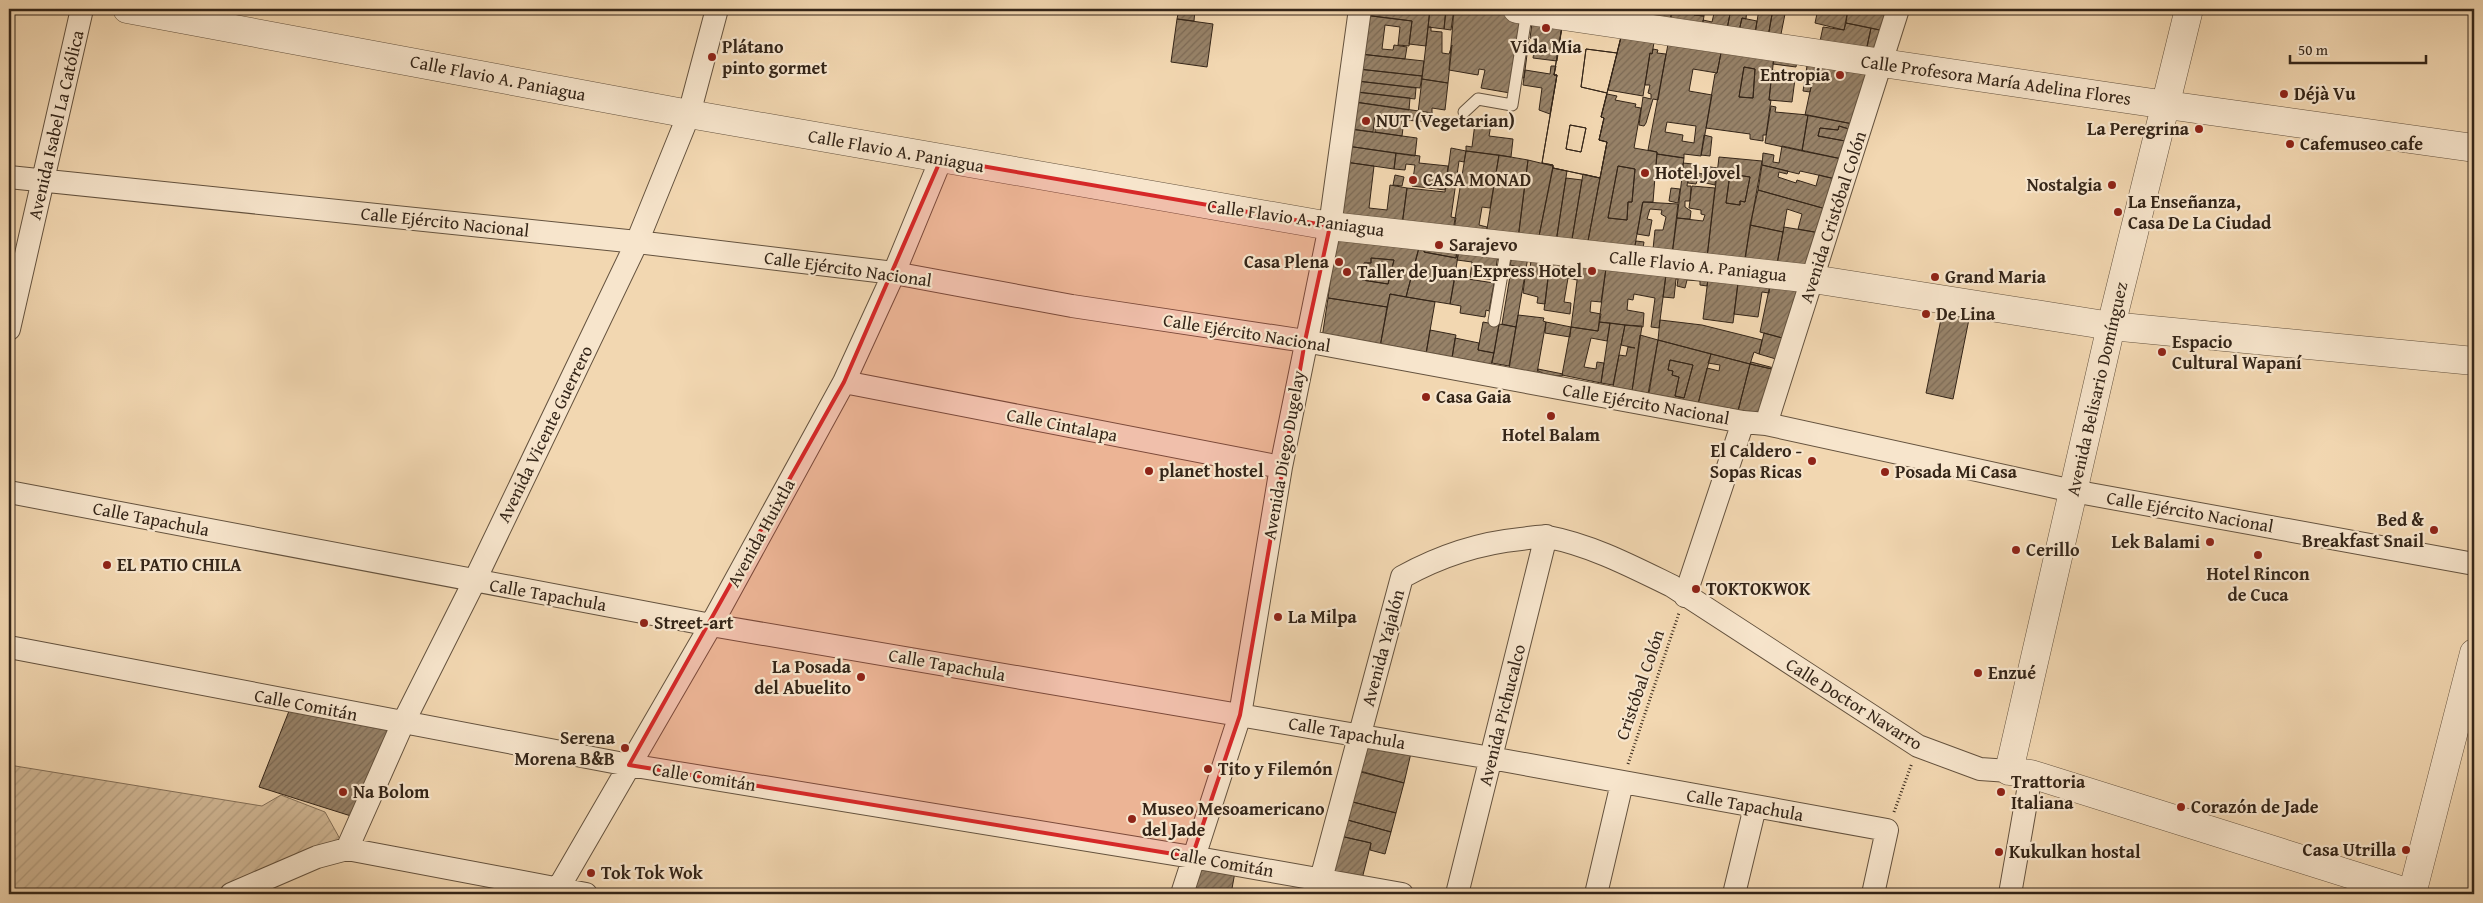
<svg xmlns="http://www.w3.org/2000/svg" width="2483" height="903" viewBox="0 0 2483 903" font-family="'Gentium Book Plus',serif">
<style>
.garden{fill:url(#garden-furrows);stroke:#836f58}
.building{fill:url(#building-hatch);stroke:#342518;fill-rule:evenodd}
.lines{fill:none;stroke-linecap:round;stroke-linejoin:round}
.service-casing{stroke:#64523e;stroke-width:13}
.minor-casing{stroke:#64523e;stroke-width:24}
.tertiary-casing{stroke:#64523e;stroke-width:29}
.path{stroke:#342518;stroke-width:3;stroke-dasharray:1 2.5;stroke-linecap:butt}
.service{stroke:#f7e5cc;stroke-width:11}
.minor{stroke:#f7e5cc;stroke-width:22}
.tertiary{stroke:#f7e5cc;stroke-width:28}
.marked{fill:#d62828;fill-opacity:0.2;stroke:#d62828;stroke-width:4;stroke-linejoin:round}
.poi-dot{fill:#8f2418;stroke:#f7e5cc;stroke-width:2}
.labels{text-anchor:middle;stroke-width:4.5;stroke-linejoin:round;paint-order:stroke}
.poi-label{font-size:18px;font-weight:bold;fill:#342518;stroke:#f7e5cc;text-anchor:start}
.street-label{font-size:18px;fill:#342518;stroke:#f7e5cc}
</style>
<defs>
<pattern id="garden-furrows" width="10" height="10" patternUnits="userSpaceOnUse" patternTransform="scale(1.25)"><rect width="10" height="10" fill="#d2b997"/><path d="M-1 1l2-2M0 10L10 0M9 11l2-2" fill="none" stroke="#b59f81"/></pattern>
<pattern id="building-hatch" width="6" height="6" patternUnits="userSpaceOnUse" patternTransform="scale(1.25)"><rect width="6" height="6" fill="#978268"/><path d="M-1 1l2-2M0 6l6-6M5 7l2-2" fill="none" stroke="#7c6a55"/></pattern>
</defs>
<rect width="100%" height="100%" fill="#f2d7b1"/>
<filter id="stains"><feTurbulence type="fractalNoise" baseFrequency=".004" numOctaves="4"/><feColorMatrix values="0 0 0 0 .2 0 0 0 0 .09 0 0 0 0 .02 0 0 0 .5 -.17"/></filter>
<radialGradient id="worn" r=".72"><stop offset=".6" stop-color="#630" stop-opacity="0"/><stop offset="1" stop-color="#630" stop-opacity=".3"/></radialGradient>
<path class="garden" d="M9,765L262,806L281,795L325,812L340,839L211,894H9Z"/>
<path class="building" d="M1179,9H1195L1194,21L1177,19Z
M1366,9H1430L1426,46L1409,44L1412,21L1364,15Z
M1430,9H1446L1444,29L1428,27Z
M1446,9H1454L1451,30L1444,29Z
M1454,9H1479L1533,16L1517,37L1529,39L1524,78L1513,76L1510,93L1481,88L1485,70L1479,69L1478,75L1449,70Z
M1584,9H1672L1670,23Z
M1672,9H1695L1694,15L1704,16L1702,28L1670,23Z
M1695,9H1705L1704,16L1694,15Z
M1715,9H1731L1727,29L1702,28L1703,20L1712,22Z
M1731,9H1747L1746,19L1742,18L1739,31L1727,29Z
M1759,9H1773L1768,37L1755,34Z
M1773,9H1786L1780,39L1768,37Z
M1818,9H1848L1844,30L1815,23Z
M1848,9H1878L1890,11L1884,31L1846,23Z
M1364,15L1412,21L1409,46L1398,45L1400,27L1385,25L1382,49L1393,50L1394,45L1407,47L1405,59L1360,54Z
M1533,16L1563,20L1557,61L1533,58L1536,39L1530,38Z
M1742,18L1757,21L1755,33L1739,31Z
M1177,19L1213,24L1207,67L1171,62Z
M1563,20L1623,29L1617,53L1586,49L1581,87L1607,93L1601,117L1604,118L1599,140L1607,142L1600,178L1553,168V165L1542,163L1557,75H1554Z
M1563,20L1623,29L1601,117L1604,118L1599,140L1607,142L1600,178L1553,168V165L1542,163L1557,75H1554ZM1570,125L1586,128L1581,152L1566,149Z
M1846,23L1871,28L1865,56L1819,46L1823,27L1844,30Z
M1428,27H1431V31L1442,32V53L1449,54L1452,45L1448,83L1422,79Z
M1871,28L1884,31L1875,58L1865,56Z
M1623,29L1655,37L1652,54L1650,53L1643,96L1608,90Z
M1669,39L1722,48L1717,73L1693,69L1689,91L1712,95L1701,156L1684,154V158L1657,154V152L1648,150Z
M1722,48L1774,57L1769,100H1771L1766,135H1763V141L1750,139V134L1706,128L1715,74L1717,73ZM1744,67L1755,69L1753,98L1739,97Z
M1586,49L1617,53L1607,93L1581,87Z
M1653,49L1658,50L1657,53L1666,54L1658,100L1653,99L1646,123L1644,126L1639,125L1643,97L1651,99V94L1648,93L1650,85H1645L1650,53L1652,54Z
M1360,54L1424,61L1422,76L1358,69Z
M1774,57L1797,60L1796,67L1773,64Z
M1797,64L1818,65L1815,68L1810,92L1803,91L1807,66Z
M1818,65L1869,73L1853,124L1805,115L1815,68Z
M1551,66H1556L1554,75H1557L1550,114L1539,110L1542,88L1523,85L1525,70L1550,74Z
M1744,67L1755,69L1753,98L1739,97Z
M1358,69L1422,76L1420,88L1356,81Z
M1772,70L1784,72V77L1795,79L1792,102L1769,100Z
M1422,79L1448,83L1445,110L1432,108V114L1418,113Z
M1358,81L1416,88L1415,99L1357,92Z
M1357,92L1410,98L1409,110L1355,102Z
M1607,94L1617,96L1615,100L1636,104L1635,107L1641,108L1634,148L1657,152L1653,202H1643L1642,205L1634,251L1587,246L1607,142L1599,140L1604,118L1601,117ZM1618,166L1635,169L1632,202H1628L1627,220L1608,218Z
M1355,102L1433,113L1431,122L1404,120L1402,136L1375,132V125L1383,126L1385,115L1375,114L1373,132L1351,129Z
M1771,106L1776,107L1775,112L1808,115L1802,151L1765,143Z
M1808,115L1853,124L1842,159L1802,151ZM1839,126L1849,129L1845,141L1818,136L1820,128L1838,130Z
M1667,122L1696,126L1694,143L1682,141L1683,135L1665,132Z
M1475,123L1491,125L1489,136L1513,139L1511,157L1466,151V146L1472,147Z
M1570,125L1586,128L1581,152L1566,149Z
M1839,126L1849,129L1845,141L1818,136L1820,128L1838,130Z
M1350,129L1417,138L1415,156L1347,146Z
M1704,135L1712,137L1710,156L1701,155Z
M1347,146L1396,153L1394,169L1345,162Z
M1782,146L1842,159L1836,179L1800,171L1799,174L1762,165L1763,153L1774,155L1773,162L1779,163Z
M1451,148L1466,151L1464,162L1459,161L1451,217L1456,218L1454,229L1402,225L1407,188L1445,192Z
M1466,151L1499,155L1490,208L1482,207L1479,225L1487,227L1486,235L1453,231Z
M1396,153L1420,156L1419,163L1448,166L1445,190L1412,186L1415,165L1406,164L1405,170L1394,169Z
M1657,154L1684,158L1682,176L1665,174V179H1655Z
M1499,155L1528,160L1518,239L1486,235Z
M1719,157L1762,161L1744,263L1707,258ZM1730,174L1750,177L1745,202L1740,201V205L1726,203Z
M1528,160L1553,166L1538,241L1518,239Z
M1345,162L1374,166L1369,208L1387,210L1390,185L1407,188L1402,225L1337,218Z
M1683,163L1693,164L1692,172L1703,174L1704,166L1717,168L1715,185L1697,181L1696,184L1688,183L1690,173L1682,172Z
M1762,165L1788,171L1787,174L1779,172L1778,177L1796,183L1797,180L1816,186L1819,175L1835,179L1826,209L1758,190Z
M1618,166L1635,169L1632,202H1628L1627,220L1608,218Z
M1553,168L1567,171L1556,242L1538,241Z
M1583,174L1600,178L1587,246L1571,245Z
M1730,174L1750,177L1745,202L1740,201V205L1726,203Z
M1395,175L1404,177L1402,186L1393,185Z
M1682,177L1688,178L1687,186H1691L1690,201H1685V207L1691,211L1690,219L1677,218Z
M1566,178L1582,180L1571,245L1556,242Z
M1692,186L1715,188L1707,257L1672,255L1677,218L1703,221L1705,215L1701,214V210L1689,208Z
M1671,188L1680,189L1678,203L1669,201Z
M1758,190L1826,209L1820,233L1798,229L1802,214L1787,209L1783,232L1750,225Z
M1643,202L1678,204L1672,255L1634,250L1636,241L1644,242L1643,248L1653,249L1655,230H1663L1666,217L1661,214L1662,210L1650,209L1647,219L1652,220L1649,236L1637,234Z
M1750,225L1783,232L1777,264L1745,261Z
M1784,227L1820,233L1805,268L1777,264Z
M1337,232L1421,240L1406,297L1390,294L1387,307L1328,298ZM1371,258L1394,260L1388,284L1362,280L1364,263H1371Z
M1421,240L1460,244L1450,304L1406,297ZM1425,245L1457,250L1456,258L1424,252Z
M1460,244L1528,257L1516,327L1502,324L1511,270L1520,272V267L1510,265L1512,257L1498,255L1494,280L1470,277L1472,262L1457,260Z
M1425,245L1457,250L1456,258L1424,252Z
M1551,254L1580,258L1577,280L1568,278L1564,302L1571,303L1570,314L1544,310Z
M1371,258L1394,260L1388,284L1362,280L1364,263H1371Z
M1580,258L1607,262L1601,302L1591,301L1590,312L1601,314L1598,331L1571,327Z
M1531,260L1544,262L1543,269L1549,270L1545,304L1537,303L1538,297L1523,293L1526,270L1530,269Z
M1607,260L1667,267L1659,328L1651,327L1655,298L1634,294L1633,300L1628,299L1627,310L1644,313L1643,327L1599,322Z
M1667,267L1709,271L1707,286L1700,285V281L1687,280L1685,288L1677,286L1678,279H1676L1674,298L1663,297Z
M1709,271L1739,275L1733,323L1703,319Z
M1739,275L1771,280L1769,293L1762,292L1758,317L1734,314Z
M1455,277L1494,283L1489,311L1486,310L1485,317L1460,313L1461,306L1450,304Z
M1771,280L1804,286L1786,339L1760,332Z
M1390,294L1435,302L1426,354L1380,347Z
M1328,298L1387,307L1380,347L1322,338Z
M1943,309L1970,314L1953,399L1926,393Z
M1518,315L1544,318L1543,321L1546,322L1537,373L1509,369Z
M1660,320L1702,325L1762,340L1759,354L1754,352L1750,364L1658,340Z
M1483,322L1499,325L1494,353L1478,350Z
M1546,322L1571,327L1570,337L1545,333Z
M1599,322L1610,323L1607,341L1591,338L1584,367L1596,369L1597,362L1604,363L1601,383L1562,375L1571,327L1598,331Z
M1610,323L1625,325L1613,385L1601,383Z
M1499,324L1516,327L1509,366L1492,363Z
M1625,325L1642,326L1632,391L1613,387L1619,355L1626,356L1628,347L1635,348L1621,345Z
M1430,330L1456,335L1452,358L1426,354Z
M1764,333L1786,339L1776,370L1750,364L1751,362L1774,368L1776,359L1759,354Z
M1640,335L1658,340L1649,393L1632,391Z
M1455,338L1479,343L1478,350L1494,353L1491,365L1452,358Z
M1658,340L1711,354L1698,404L1648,394ZM1670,360L1693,365L1684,398L1675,396L1679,377L1672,375L1673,371L1668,370Z
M1711,354L1750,364L1738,411L1698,404L1707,368L1719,371L1720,365L1708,363Z
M1670,360L1693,365L1684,398L1675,396L1679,377L1672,375L1673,371L1668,370Z
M1750,364L1776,370L1763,418L1738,411Z
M1538,369L1563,374L1562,376L1547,375L1538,371Z
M291,706L392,726L351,816L259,787Z
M1367,743L1411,753L1404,783L1360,771Z
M1357,771L1404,783L1396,813L1349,801Z
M1349,801L1396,813L1391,832L1344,819Z
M1344,819L1391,832L1385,854L1370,850L1371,843L1340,836Z
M1340,836L1371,843L1362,879L1336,873L1332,867Z
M1209,866L1235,872L1231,894H1192L1196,873Z"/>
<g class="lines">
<defs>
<path id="service" d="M1464,112L1478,99L1512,105L1527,10
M1494,321L1507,245"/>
<path id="minor" d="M9,177L637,242L894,273L1072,306L1305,341L1743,422L1766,424L2073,491L2474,564
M9,329L82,9
M844,382L1281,467
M1766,424L1898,9
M9,492L711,625L1491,758L1887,830L1873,894
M1685,596L1743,422
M9,647L629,765L1192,857L1402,894
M347,849L403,723L474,582L637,242L689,114L717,9
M231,894L317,857L347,849L586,894
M555,894L711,625L844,382L894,273L941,159
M1182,894L1240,715L1281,467L1330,226L1360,9
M1317,894L1402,577C1440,556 1479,543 1521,539C1530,538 1540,535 1548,537C1591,545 1633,567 1672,586L1918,746L1980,769L2009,771
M1457,894L1546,536
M1596,894L1622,783
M1734,894L1755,807
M2010,894L2031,774"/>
<path id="tertiary" d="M127,9L689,114L1330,226L1813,279L2111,326L2474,361
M1517,9L2167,105L2474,148
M2189,9L2111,326L2009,771L2031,774L2413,894
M2412,894L2474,653"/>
</defs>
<use href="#service" class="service-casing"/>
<use href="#minor" class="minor-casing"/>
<use href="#tertiary" class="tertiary-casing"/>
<path class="path" d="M1628,764L1679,613
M1894,812L1912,763"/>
<use href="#service" class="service"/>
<use href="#minor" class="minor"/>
<use href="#tertiary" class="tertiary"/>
</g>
<path class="marked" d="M941,159L1330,226L1305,341L1240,715L1192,857L629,765L844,382Z"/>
<g class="poi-dot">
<circle cx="1546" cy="28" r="5"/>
<circle cx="712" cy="57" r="5"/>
<circle cx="1840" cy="75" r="5"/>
<circle cx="2284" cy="94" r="5"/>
<circle cx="1366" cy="121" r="5"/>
<circle cx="2199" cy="129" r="5"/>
<circle cx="2290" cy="144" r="5"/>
<circle cx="1645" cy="173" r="5"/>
<circle cx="1413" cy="180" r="5"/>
<circle cx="2112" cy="185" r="5"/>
<circle cx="2118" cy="212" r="5"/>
<circle cx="1439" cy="245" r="5"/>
<circle cx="1339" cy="262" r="5"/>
<circle cx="1592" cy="271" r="5"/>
<circle cx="1347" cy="272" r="5"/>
<circle cx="1935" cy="277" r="5"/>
<circle cx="1926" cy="314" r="5"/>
<circle cx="2162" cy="352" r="5"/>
<circle cx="1426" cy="397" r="5"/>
<circle cx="1551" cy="416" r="5"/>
<circle cx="1812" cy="461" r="5"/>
<circle cx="1149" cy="471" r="5"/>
<circle cx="1885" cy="472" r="5"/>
<circle cx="2434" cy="530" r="5"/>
<circle cx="2210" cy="542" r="5"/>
<circle cx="2016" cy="550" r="5"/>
<circle cx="2258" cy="555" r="5"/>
<circle cx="107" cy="565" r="5"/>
<circle cx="1696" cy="589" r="5"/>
<circle cx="1278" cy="617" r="5"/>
<circle cx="644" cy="623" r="5"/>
<circle cx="1978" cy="673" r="5"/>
<circle cx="861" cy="677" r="5"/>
<circle cx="625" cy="748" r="5"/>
<circle cx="1208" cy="769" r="5"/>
<circle cx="343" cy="792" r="5"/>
<circle cx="2001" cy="792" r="5"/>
<circle cx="2181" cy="807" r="5"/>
<circle cx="1132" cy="819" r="5"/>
<circle cx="2406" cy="850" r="5"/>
<circle cx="1999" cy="852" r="5"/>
<circle cx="591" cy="873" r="5"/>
</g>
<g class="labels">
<g class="poi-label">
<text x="722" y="53">Plátano<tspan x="722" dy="21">pinto gormet</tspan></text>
<text x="1546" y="53" text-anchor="middle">Vida Mia</text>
<text x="1830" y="81" text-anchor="end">Entropia</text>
<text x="2294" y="100">Déjà Vu</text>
<text x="1376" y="127">NUT (Vegetarian)</text>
<text x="2189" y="135" text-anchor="end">La Peregrina</text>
<text x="2300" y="150">Cafemuseo cafe</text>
<text x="1655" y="179">Hotel Jovel</text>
<text x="1423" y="186">CASA MONAD</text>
<text x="2102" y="191" text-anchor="end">Nostalgia</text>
<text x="2128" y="208">La Enseñanza,<tspan x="2128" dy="21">Casa De La Ciudad</tspan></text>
<text x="1449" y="251">Sarajevo</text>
<text x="1329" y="268" text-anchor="end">Casa Plena</text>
<text x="1582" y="277" text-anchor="end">Express Hotel</text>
<text x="1357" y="278">Taller de Juan</text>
<text x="1945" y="283">Grand Maria</text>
<text x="1936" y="320">De Lina</text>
<text x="2172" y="348">Espacio<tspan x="2172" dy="21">Cultural Wapaní</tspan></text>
<text x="1436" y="403">Casa Gaia</text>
<text x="1551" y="441" text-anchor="middle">Hotel Balam</text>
<text x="1802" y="457" text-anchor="end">El Caldero -<tspan x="1802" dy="21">Sopas Ricas</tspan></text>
<text x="1159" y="477">planet hostel</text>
<text x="1895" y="478">Posada Mi Casa</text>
<text x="2424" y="526" text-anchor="end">Bed &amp;<tspan x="2424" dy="21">Breakfast Snail</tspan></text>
<text x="2200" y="548" text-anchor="end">Lek Balami</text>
<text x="2026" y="556">Cerillo</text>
<text x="117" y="571">EL PATIO CHILA</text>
<text x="2258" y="580" text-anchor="middle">Hotel Rincon<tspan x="2258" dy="21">de Cuca</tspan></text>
<text x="1706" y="595">TOKTOKWOK</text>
<text x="1288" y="623">La Milpa</text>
<text x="654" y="629">Street-art</text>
<text x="851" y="673" text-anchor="end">La Posada<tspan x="851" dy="21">del Abuelito</tspan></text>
<text x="1988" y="679">Enzué</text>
<text x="615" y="744" text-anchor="end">Serena<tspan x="615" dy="21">Morena B&amp;B</tspan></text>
<text x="1218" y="775">Tito y Filemón</text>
<text x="2011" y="788">Trattoria<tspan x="2011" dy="21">Italiana</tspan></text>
<text x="353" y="798">Na Bolom</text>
<text x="2191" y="813">Corazón de Jade</text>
<text x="1142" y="815">Museo Mesoamericano<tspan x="1142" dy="21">del Jade</tspan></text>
<text x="2396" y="856" text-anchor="end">Casa Utrilla</text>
<text x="2009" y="858">Kukulkan hostal</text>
<text x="601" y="879">Tok Tok Wok</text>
</g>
<g class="street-label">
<text transform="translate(498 78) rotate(11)" y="6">Calle Flavio A. Paniagua</text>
<text transform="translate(1996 80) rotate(8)" y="6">Calle Profesora María Adelina Flores</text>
<text transform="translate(56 125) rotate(-77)" y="6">Avenida Isabel La Católica</text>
<text transform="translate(896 151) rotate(10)" y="6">Calle Flavio A. Paniagua</text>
<text transform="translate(1833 217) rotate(-72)" y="6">Avenida Cristóbal Colón</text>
<text transform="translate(1296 218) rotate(8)" y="6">Calle Flavio A. Paniagua</text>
<text transform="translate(445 222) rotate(6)" y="6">Calle Ejército Nacional</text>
<text transform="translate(1698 266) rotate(6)" y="6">Calle Flavio A. Paniagua</text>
<text transform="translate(848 269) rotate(8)" y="6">Calle Ejército Nacional</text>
<text transform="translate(1247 333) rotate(9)" y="6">Calle Ejército Nacional</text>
<text transform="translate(2097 389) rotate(-77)" y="6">Avenida Belisario Domínguez</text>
<text transform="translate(1646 404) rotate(10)" y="6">Calle Ejército Nacional</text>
<text transform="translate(1062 425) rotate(11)" y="6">Calle Cintalapa</text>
<text transform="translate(545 434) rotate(-64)" y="6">Avenida Vicente Guerrero</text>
<text transform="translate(1284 455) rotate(-80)" y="6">Avenida Diego Dugelay</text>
<text transform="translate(2190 512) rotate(10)" y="6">Calle Ejército Nacional</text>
<text transform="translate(151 519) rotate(11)" y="6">Calle Tapachula</text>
<text transform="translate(761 533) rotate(-61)" y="6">Avenida Huixtla</text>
<text transform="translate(548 595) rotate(10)" y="6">Calle Tapachula</text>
<text transform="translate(1383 648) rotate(-75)" y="6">Avenida Yajalón</text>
<text transform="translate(947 665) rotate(10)" y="6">Calle Tapachula</text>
<text transform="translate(1640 685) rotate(-71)" y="6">Cristóbal Colón</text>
<text transform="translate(1854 704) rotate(32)" y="6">Calle Doctor Navarro</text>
<text transform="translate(306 705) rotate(11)" y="6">Calle Comitán</text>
<text transform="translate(1502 715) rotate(-76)" y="6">Avenida Pichucalco</text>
<text transform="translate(1347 733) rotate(10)" y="6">Calle Tapachula</text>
<text transform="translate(704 777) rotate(9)" y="6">Calle Comitán</text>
<text transform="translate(1745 805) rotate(10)" y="6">Calle Tapachula</text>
<text transform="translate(1222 862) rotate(10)" y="6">Calle Comitán</text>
</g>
</g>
<rect width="2483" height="903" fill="none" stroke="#f2d7b1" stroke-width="30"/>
<rect x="10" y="10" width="2463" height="883" fill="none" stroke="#342518" stroke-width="2.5"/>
<rect x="15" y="15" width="2453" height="873" fill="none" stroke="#342518"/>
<path d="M2290 55v8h136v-8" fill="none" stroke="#342518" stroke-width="2.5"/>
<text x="2298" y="55" font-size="15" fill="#342518" stroke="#f7e5cc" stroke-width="4" paint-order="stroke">50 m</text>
<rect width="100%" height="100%" filter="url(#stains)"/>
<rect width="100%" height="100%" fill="url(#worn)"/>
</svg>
